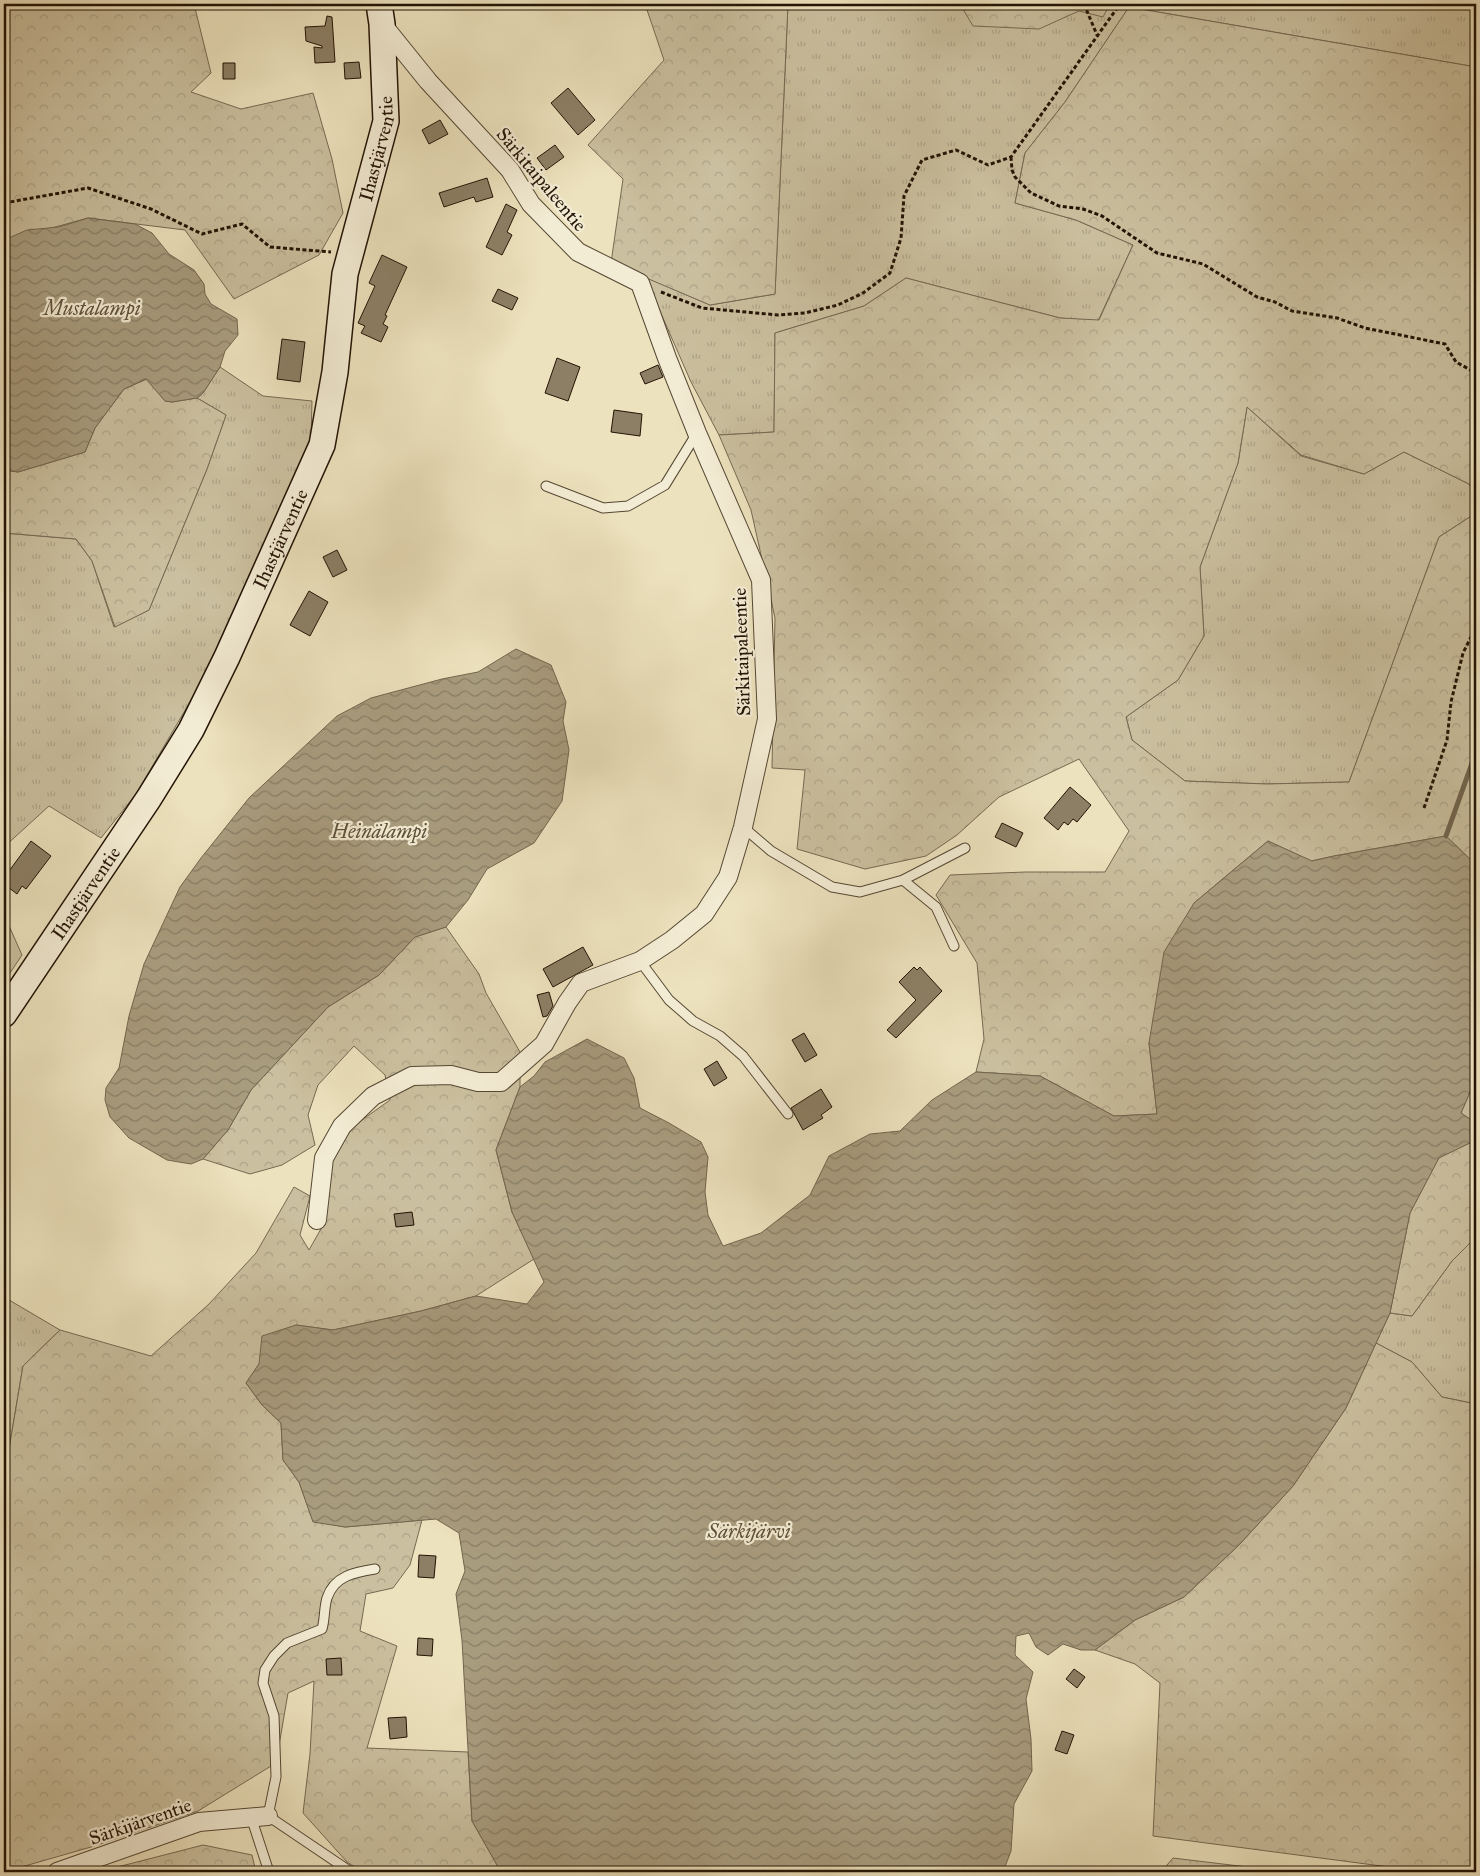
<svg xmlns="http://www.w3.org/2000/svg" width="1480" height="1876" viewBox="0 0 1480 1876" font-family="'IM FELL Great Primer',serif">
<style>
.grass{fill:url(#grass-tufts);stroke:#766952}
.forest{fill:url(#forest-crowns);stroke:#766952}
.water{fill:url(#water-waves);stroke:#73654e}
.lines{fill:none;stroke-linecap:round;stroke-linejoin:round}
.stream{stroke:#73654e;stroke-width:5}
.building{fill:#8c7f65;stroke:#231305}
.lane-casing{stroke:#554733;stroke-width:11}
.street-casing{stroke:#554733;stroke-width:20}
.secondary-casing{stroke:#231305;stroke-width:28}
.path{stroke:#231305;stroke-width:3;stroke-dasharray:4 2.5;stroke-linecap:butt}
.lane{stroke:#f3ecd4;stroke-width:9}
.street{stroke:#f3ecd4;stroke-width:18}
.secondary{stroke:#f3ecd4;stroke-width:25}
.labels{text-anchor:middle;stroke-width:4.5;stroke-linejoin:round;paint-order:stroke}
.street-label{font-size:19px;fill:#231305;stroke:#f3ecd4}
.water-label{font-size:20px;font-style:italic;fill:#5f513b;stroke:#f3ecd4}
</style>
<defs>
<pattern id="grass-tufts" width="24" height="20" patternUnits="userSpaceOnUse" patternTransform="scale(1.25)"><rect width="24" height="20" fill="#cabf9e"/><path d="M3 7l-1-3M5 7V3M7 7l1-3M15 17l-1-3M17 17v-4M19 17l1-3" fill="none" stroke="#ada387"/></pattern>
<pattern id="forest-crowns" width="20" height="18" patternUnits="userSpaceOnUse" patternTransform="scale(1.25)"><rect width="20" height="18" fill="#cabf9e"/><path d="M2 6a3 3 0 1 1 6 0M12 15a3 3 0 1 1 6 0" fill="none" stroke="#ada387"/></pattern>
<pattern id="water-waves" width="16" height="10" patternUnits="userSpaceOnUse" patternTransform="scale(1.25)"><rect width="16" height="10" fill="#a89c7e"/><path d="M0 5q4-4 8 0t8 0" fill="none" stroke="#887e65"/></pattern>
</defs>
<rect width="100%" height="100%" fill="#ece2bd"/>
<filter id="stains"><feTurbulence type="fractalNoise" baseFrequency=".004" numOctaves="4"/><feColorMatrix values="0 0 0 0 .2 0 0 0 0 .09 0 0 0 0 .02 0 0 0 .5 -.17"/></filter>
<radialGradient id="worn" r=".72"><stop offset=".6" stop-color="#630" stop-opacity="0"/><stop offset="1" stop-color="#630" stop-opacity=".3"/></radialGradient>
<path class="grass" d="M788,4H1476V67L1129,7L1065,102L1025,153L1015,203L1076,220L1133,245L1098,321L1060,318L906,278L864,306L775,333L774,432L719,435L691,382L645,277L710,305L775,294Z
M220,367L263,396L312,401L311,441L251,577L194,695L136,794L101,838L49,806L4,847V533L76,539L92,561L114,627L149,610L207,469L226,415L197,398L203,393Z
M1247,407L1301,456L1364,474L1404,452L1469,484L1476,495V513L1439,537L1349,782L1267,784L1185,781L1132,740L1126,717L1178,680L1204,636L1200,567L1238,463Z
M4,919H6L22,955L4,982Z
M1476,1078V1123H1475L1461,1113Z
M1476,1237V1404L1442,1397L1412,1362L1376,1343L1390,1313L1412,1316L1452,1261Z
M4,1297L60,1330L23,1366L8,1455L4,1456Z"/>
<path class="forest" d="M4,4H194L211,73L191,92L241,109L313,93L332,159L343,213L319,255L234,299L185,230L88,218L4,241Z
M645,4H788L775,294L710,305L611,263L623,179L588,145L664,60Z
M960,4H1110L1103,17L1079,11L1039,29L973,26Z
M1129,7L1476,67V495L1469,484L1404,452L1364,474L1301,455L1247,407L1238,463L1200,567L1204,636L1178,680L1126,717L1132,740L1185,781L1267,784L1349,782L1439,537L1476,513V845L1472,861L1446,836L1334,856L1311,861L1268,841L1194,903L1149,1043L1157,1114L1114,1116L1040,1076L976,1072L984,1039L977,963L936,895L950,875L1025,872H1105L1129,831L1079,759L999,797L957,835L926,856L865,869L797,849L805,770L772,768L775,618L751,510L719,435L774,432L775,333L864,306L906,278L1060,318L1099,320L1133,245L1076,220L1015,203L1025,153L1065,102Z
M147,379L165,401L172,402L197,398L226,415L207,469L149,610L115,627L92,561L76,539L4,533V470L18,472L85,452L95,428L124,389Z
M446,927L479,974L486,993L520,1052V1087L496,1150L512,1212L534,1259L476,1296L421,1311L333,1330L296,1325L259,1364L246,1383L262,1405L281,1423L283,1460L299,1482L313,1521L345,1527L422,1520L410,1565L393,1588L366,1594L360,1631L397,1646L367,1748L468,1752L472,1821L501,1872H363L347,1862L303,1813L310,1754L314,1681L288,1693L276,1763L198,1811L91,1847L4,1872V1456L8,1455L23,1366L60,1330L151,1356L209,1304L256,1253L294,1187L310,1196L300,1235L309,1250L326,1220L331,1156L355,1125L390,1100L385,1075L354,1046L318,1085L308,1115L315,1145L282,1165L250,1174L203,1159L228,1130L251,1090L328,1007L379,975L415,937Z
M1476,1140V1237L1452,1261L1412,1316L1390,1313L1410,1213L1439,1157Z
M1376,1343L1412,1362L1442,1397L1476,1404V1872H1427L1153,1836L1160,1683L1135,1664L1095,1650L1135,1620L1184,1597L1239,1545L1293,1486L1346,1408Z
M203,1845L252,1855L256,1872H98Z
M1173,1858L1289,1872H1161Z"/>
<path class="water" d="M88,218L135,224L152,233L169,254L194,270L204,284L205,294L211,304L237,319L238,335L225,351L220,367L203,393L197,398L172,402L165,401L146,379L124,389L95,428L85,452L18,472L4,470V240L27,230L59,227Z
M516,649L551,665L566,702L563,721L569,750L562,801L534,843L487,869L468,900L446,927L415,937L379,975L328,1007L251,1090L228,1130L203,1159L191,1164L167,1160L129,1138L110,1117L105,1100L106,1088L119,1068L129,1016L144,964L180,887L201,858L249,798L337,716L371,698L442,679L478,672Z
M1446,836L1476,865V1078L1461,1113L1476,1123V1140L1439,1158L1410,1213L1390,1313L1346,1408L1293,1486L1239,1545L1184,1597L1135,1620L1095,1650H1081L1063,1644L1048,1655L1036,1647L1029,1633L1016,1636L1015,1655L1033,1672L1026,1699L1031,1739L1032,1771L1014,1804L1011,1851L1003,1872H501L472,1821L462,1640L456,1594L465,1571L459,1533L436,1519L345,1527L313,1522L299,1482L283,1460L281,1423L262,1405L246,1383L259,1364L262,1336L296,1325L333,1330L421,1311L476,1296L527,1304L544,1282L512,1212L496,1150L520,1087L534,1076L545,1062L587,1039L624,1058L634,1078L640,1108L669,1123L701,1142L708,1157L705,1192L708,1215L723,1246L761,1233L810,1195L829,1156L870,1134L900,1131L932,1100L976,1072L1040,1076L1114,1116L1157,1114L1149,1043L1164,952L1194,903L1268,841L1312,861L1334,856Z"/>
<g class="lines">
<path class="stream" d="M1446,836L1476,752"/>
</g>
<path class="building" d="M327,16L332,17L335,62L315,63L314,47L322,48V46L306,41L305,27L325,26Z
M359,62L361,78L345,79L344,63Z
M223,63H235V79H223Z
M568,88L595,120L578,135L551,103Z
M440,120L448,134L429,144L422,130Z
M555,145L564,157L546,170L537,158Z
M487,178L493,197L476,202L474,197L444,207L439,193Z
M506,204L517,210L507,232L512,235L502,255L486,247Z
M382,255L407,267L385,315L387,316L383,324L388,327L381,342L361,333L365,326L358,323L375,286L369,283Z
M498,289L518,298L512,310L492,301Z
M282,339L305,342L300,382L277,379Z
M557,358L580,367L568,401L545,393Z
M658,365L663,377L645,384L640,373Z
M614,410L642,414L640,436L611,432Z
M337,550L347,570L333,577L323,557Z
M309,591L328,602L310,636L290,625Z
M1070,787L1091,805L1077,822L1073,819L1068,825L1064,822L1058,830L1044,818Z
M1002,823L1023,833L1016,847L995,837Z
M31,841L51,856L26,889L22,886L17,894L4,884V878Z
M583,947L593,965L553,987L543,969Z
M914,967L917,970L920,967L942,991L896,1038L887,1030L916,1000L899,982Z
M549,992L553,1006L547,1016L543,1017L537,995Z
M804,1033L817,1055L805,1062L792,1040Z
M717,1061L727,1078L714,1086L704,1069Z
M821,1089L832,1107L821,1115L823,1118L803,1130L791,1108Z
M412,1212L414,1225L396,1227L394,1214Z
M419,1555L436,1556L434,1578L418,1577Z
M418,1638L433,1639L432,1656L417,1655Z
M341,1658L342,1675H327L326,1659Z
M1074,1669L1085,1677L1077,1688L1066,1679Z
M406,1717L407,1737L390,1739L388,1718Z
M1062,1731L1074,1735L1067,1754L1055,1750Z"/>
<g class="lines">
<defs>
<path id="lane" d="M546,486L603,508L628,506L665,485L697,433
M743,827L771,851L832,887L860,892L903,880L965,848
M903,880L936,907L954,946
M640,961L669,1000L693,1021L720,1036L743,1056L788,1114
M251,1817L269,1872
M351,1872L268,1816L276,1777L274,1716L263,1683L265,1670L274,1656L287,1643L322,1629C325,1619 324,1607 327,1598C334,1576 355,1572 375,1569"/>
<path id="street" d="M317,1220L324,1158L342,1126L373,1096L412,1076L451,1075L478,1082H501L544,1044L567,1003L581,983L640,961L672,940L704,914L728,877L743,827L767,719L761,580L697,433L667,358L640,283L578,252L531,204L510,170L428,81L382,24
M57,1872L199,1822L268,1816"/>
<g id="secondary">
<path id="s1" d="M4,1014L149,798L191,730L227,657L322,445L335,372L345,274L386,121L382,24L379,4"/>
</g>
</defs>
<use href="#lane" class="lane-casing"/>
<use href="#street" class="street-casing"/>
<use href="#secondary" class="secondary-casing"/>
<path class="path" d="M1084,4L1097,35
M1011,157L1012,170L1015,177L1031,193L1059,206L1083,209L1102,216L1157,253L1203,264L1257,297L1275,302L1292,311L1337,318L1365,328L1445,344L1456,362L1476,373
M4,203L88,188L151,209L202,234L242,224L270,247L331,252
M661,292L702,308L778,315L805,313L838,305L863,293L890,273L901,238L904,196L922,160L956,150L988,165L1011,157L1120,4
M1424,808L1447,740L1451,702L1463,653L1476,627"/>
<use href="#lane" class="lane"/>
<use href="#street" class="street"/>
<use href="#secondary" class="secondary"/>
</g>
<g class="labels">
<g class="street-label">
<text dy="7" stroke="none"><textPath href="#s1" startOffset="956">Ihastjärventie</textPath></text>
<text transform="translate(542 179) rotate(50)" y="7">Särkitaipaleentie</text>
<text dy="7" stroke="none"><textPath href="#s1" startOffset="551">Ihastjärventie</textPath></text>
<text transform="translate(741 652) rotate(-92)" y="7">Särkitaipaleentie</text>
<text dy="7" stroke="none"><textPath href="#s1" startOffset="146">Ihastjärventie</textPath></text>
<text transform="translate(140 1821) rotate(-19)" y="7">Särkijärventie</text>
</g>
<g class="water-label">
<text x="92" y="315">Mustalampi</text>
<text x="379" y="838">Heinälampi</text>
<text x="749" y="1538">Särkijärvi</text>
</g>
</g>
<rect width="1480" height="1876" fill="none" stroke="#ece2bd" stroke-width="20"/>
<rect x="5" y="5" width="1470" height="1866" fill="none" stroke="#231305" stroke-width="2.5"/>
<rect x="10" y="10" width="1460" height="1856" fill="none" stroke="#231305"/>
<rect width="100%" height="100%" filter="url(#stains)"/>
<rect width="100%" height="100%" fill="url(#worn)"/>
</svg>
